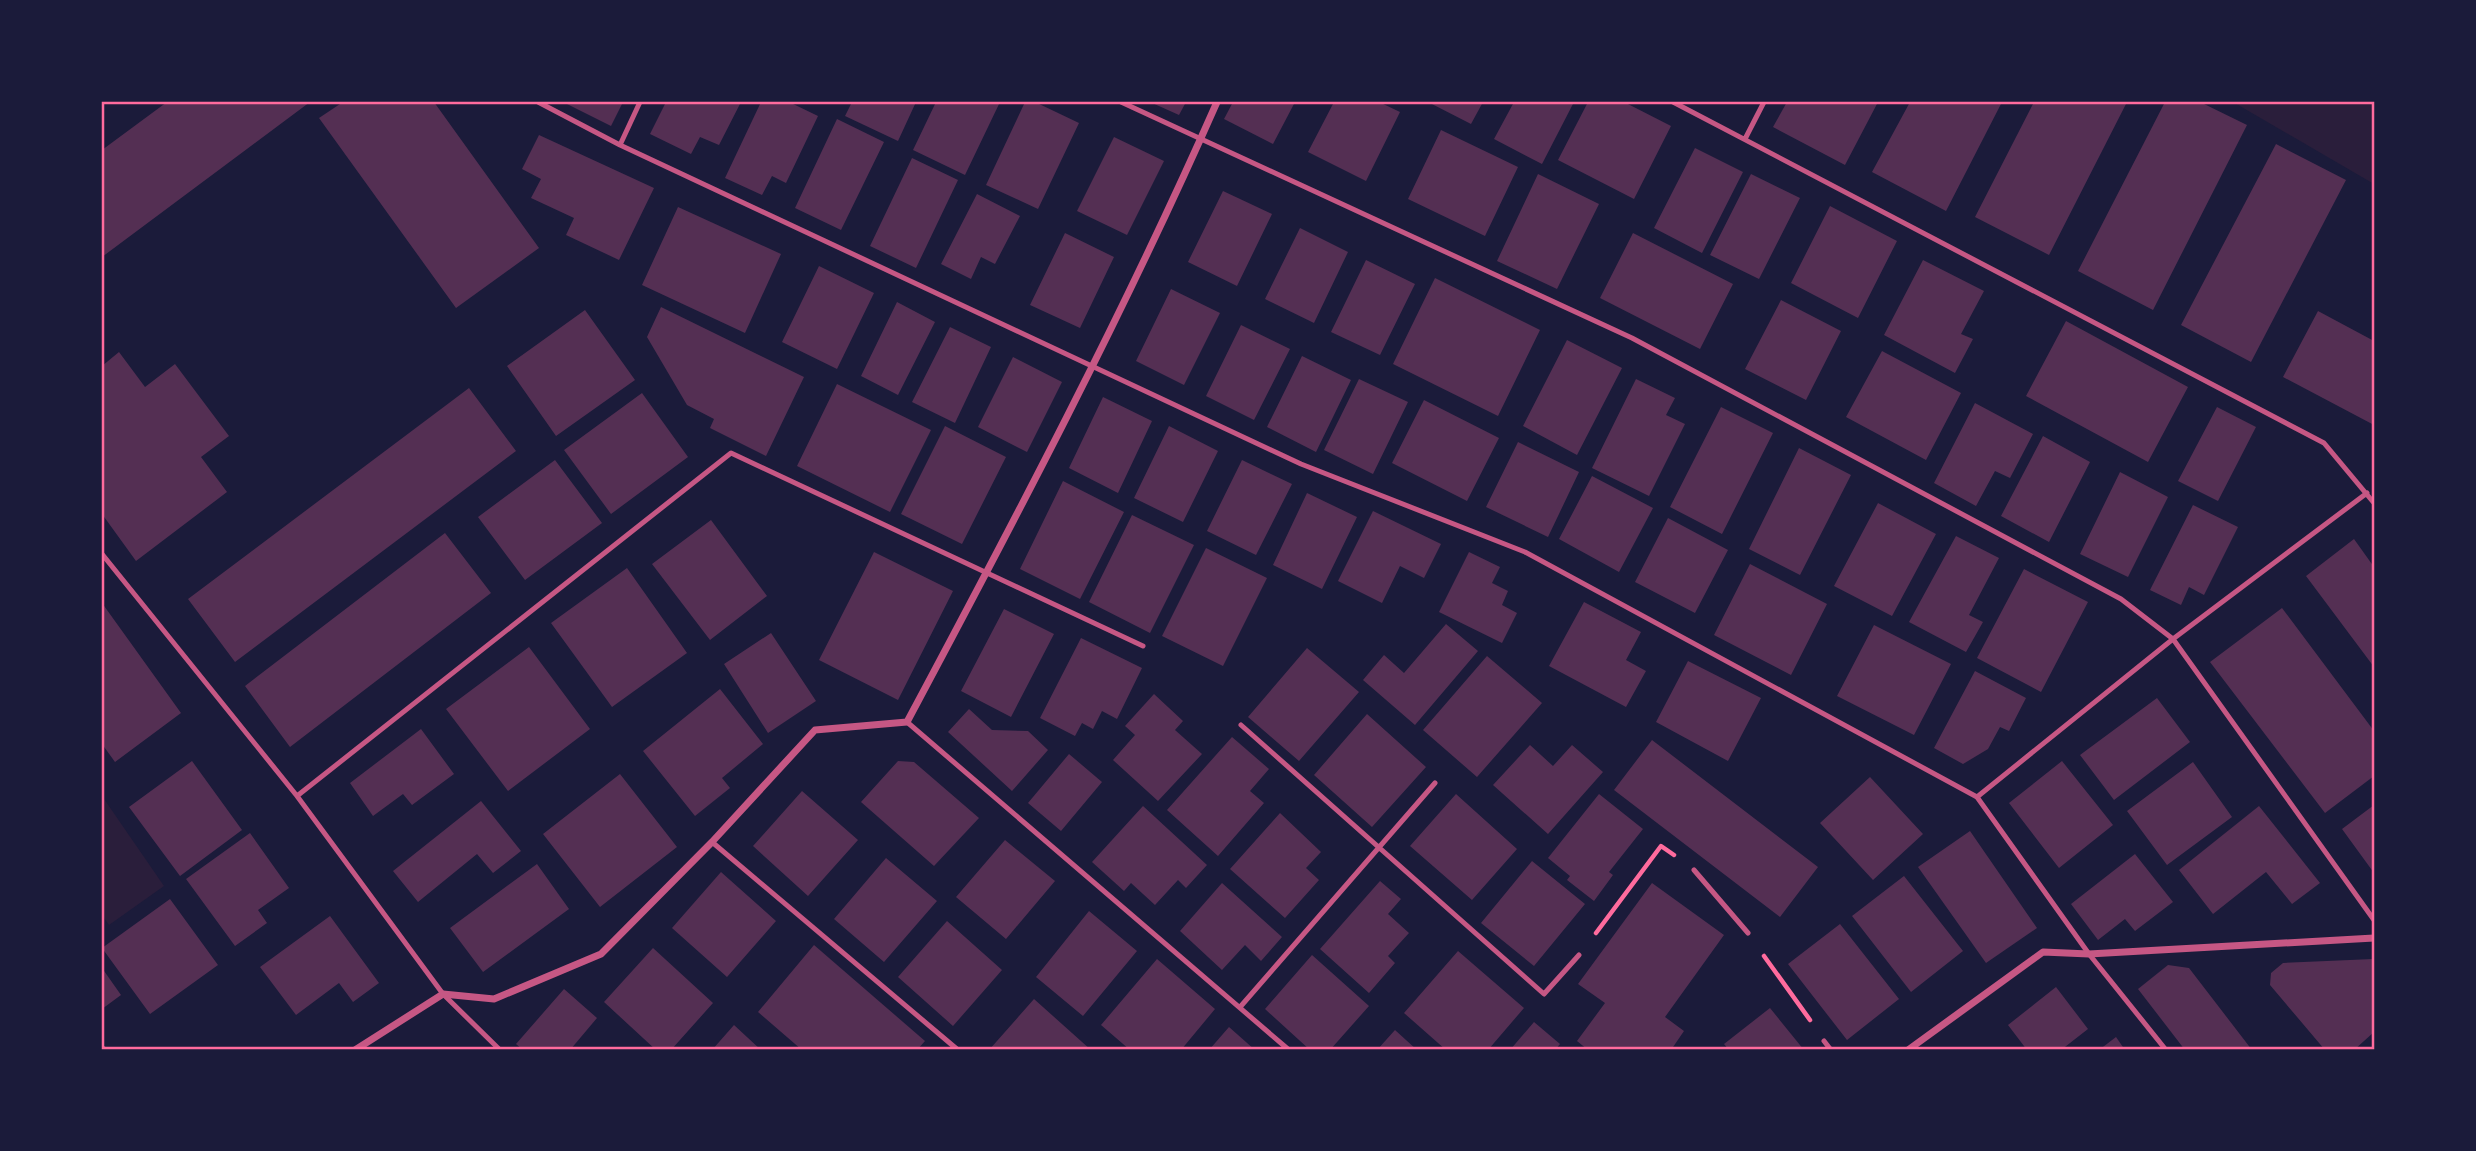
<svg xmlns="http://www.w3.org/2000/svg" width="2476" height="1151" viewBox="0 0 2476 1151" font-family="'Nunito Sans',sans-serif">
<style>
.green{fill:#2a1e3b}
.building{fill:#542f53}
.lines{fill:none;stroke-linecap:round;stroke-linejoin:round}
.path{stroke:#ff6b9d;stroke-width:4.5}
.service{stroke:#c65784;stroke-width:5}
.minor{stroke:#c65784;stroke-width:7}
.neatline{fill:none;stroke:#ff6b9d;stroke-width:2.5}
</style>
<rect width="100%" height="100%" fill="#1b1b3a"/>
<path class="green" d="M2233,102H2374V184Z
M102,796L164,886L109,925L102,915Z"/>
<path class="building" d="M167,102H310L102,257V150Z
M343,102H434L539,248L456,308L319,118Z
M566,102H623L611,126L565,103Z
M666,102H741L719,145L700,137L691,154L650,134Z
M761,102H789L818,116L786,183L772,176L762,195L725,178Z
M852,102H916L898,141L845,116Z
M936,102H1000L965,175L913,150Z
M1025,102H1035L1079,123L1038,209L986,185Z
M1150,102H1186L1179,115Z
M1233,102H1295L1273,144L1224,119Z
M1334,102H1379L1400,112L1366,181L1308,152Z
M1428,102H1483L1471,124Z
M1514,102H1574L1542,164L1494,139Z
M1588,102H1624L1671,126L1634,199L1558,160Z
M1787,102H1878L1845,165L1773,127Z
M1910,102H2002L1946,211L1872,172Z
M2034,102H2127L2049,255L1975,217Z
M2165,102H2200L2247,125L2153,310L2078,271Z
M837,119L884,142L841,230L795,208Z
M1441,130L1518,167L1485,236L1408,199Z
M539,135L654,188L619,260L566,235L574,218L531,198L541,179L522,169Z
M1114,137L1164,161L1127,235L1077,211Z
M2276,144L2346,180L2251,362L2181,325Z
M1695,148L1743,172L1702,253L1654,228Z
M912,158L958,180L916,268L870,246Z
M1538,174L1599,204L1557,289L1497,261Z
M1751,174L1800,198L1759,279L1710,255Z
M1223,191L1272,214L1237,286L1188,262Z
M977,194L1020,216L995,264L981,257L971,279L941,264Z
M1830,206L1897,241L1858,318L1791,283Z
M678,207L781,254L745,333L642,285Z
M1300,228L1348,252L1314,323L1265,299Z
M1065,233L1114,257L1080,328L1030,305Z
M1633,233L1733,284L1700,349L1600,298Z
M1366,260L1415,284L1380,355L1331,332Z
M1923,260L1984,291L1961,334L1973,339L1955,373L1884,335Z
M819,266L874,293L837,369L782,342Z
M1435,278L1540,330L1498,416L1393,364Z
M1171,289L1220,313L1184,385L1136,361Z
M1781,300L1841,331L1806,400L1745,369Z
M897,302L935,322L898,395L861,376Z
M661,307L804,377L766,456L710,428L714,419L687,405L647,337Z
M585,310L635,380L556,436L507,366Z
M2318,311L2374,341V425L2283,377Z
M2066,321L2188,387L2148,462L2026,396Z
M1241,325L1290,349L1254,420L1206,396Z
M950,327L991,347L955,423L912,402Z
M1567,340L1622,368L1577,455L1523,426Z
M1882,351L1961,393L1926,460L1846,417Z
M119,352L145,387L175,364L229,436L201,457L227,492L136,561L102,514V366Z
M1302,356L1351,380L1316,452L1267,427Z
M1013,357L1062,382L1027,452L978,427Z
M1359,379L1408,402L1373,474L1324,450Z
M1636,379L1675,398L1666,415L1685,424L1649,496L1592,468Z
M837,384L931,430L890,512L797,466Z
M469,388L516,451L235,662L188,599Z
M642,393L688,457L611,514L564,450Z
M1103,397L1152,421L1118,493L1069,468Z
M1424,400L1499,438L1467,501L1392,463Z
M1975,403L2033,434L2010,478L1995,471L1976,506L1934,483Z
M1721,407L1773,433L1722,534L1670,507Z
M2217,407L2256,427L2218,501L2178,481Z
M945,426L1006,457L962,544L901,514Z
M1169,426L1218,451L1183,522L1134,498Z
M2043,436L2090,462L2049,542L2001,516Z
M1518,442L1579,472L1548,537L1486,507Z
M1799,448L1851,475L1800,575L1749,549Z
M555,460L602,523L525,580L478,517Z
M1242,460L1292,484L1256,555L1207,531Z
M2120,472L2168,497L2128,577L2080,554Z
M1592,476L1653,508L1619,572L1559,539Z
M1063,481L1124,512L1080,599L1020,569Z
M1307,493L1357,517L1322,589L1273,565Z
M1878,503L1936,534L1892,616L1834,586Z
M2193,505L2238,527L2204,595L2189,587L2181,605L2150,590Z
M1373,511L1441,544L1424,578L1400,566L1382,603L1338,581Z
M1132,515L1194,545L1150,633L1089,602Z
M1668,518L1728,550L1695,613L1635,582Z
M711,520L767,596L710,640L652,564Z
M445,533L491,593L290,747L245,686Z
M1956,536L1999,558L1969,615L1983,622L1966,652L1909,622Z
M2354,539L2374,567V667L2306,576Z
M1206,548L1267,578L1223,666L1162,636Z
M874,552L953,591L898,700L819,660Z
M1469,552L1500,567L1492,583L1508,591L1502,605L1517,613L1502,643L1439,612Z
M1750,564L1827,604L1791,675L1714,635Z
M627,568L687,653L612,707L551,623Z
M2024,569L2088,602L2041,692L1977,658Z
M1584,602L1641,632L1626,660L1646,671L1626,707L1549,666Z
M102,603L181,713L115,762L102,744Z
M2282,608L2374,731V776L2325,813L2210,662Z
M1004,609L1054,634L1011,717L961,691Z
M1446,624L1478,651L1415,725L1363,680L1384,655L1404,673Z
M1874,625L1951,664L1914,735L1837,696Z
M771,633L816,701L768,733L724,664Z
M1081,638L1142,668L1117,719L1102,711L1093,729L1082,723L1075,736L1040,718Z
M529,647L590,729L508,791L446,709Z
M1307,648L1359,692L1299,761L1248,717Z
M1487,656L1542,703L1477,777L1423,730Z
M1688,661L1761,698L1728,761L1656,722Z
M1975,671L2026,698L2009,731L2000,727L1988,749L1963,764L1934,748Z
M720,689L763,744L722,778L730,788L695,816L643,751Z
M1154,694L1183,721L1175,730L1202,754L1158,801L1113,760L1135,735L1125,726Z
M2157,698L2190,742L2114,800L2080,755Z
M969,709L992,730L1028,731L1048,750L1012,791L948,732Z
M1367,714L1426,767L1372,827L1314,775Z
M421,729L454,774L412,805L403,794L373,816L350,783Z
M1232,737L1269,769L1250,791L1264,803L1218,856L1167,810Z
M1652,740L1818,867L1780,917L1614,790Z
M1530,745L1553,766L1572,745L1603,772L1548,834L1493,785Z
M1069,754L1102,782L1061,831L1028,803Z
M192,761L242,830L180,876L129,807Z
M898,761L914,762L979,818L934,866L861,802Z
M2062,761L2113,825L2059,868L2009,803Z
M2193,762L2232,817L2167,865L2127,811Z
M620,774L677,847L600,907L543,834Z
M1870,777L1923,834L1873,880L1820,823Z
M802,791L858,840L808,896L753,846Z
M1456,794L1517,849L1472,900L1410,846Z
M1599,794L1643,829L1609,872L1613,875L1594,901L1567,880L1570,876L1548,858Z
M481,801L521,851L493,873L477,854L418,902L393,871Z
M2374,805V873L2342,829Z
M1143,806L1207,865L1186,888L1178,880L1155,905L1131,883L1124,891L1092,862Z
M2259,806L2320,883L2292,904L2266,872L2213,914L2179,870Z
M1280,813L1321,852L1306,868L1319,880L1285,918L1230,869Z
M1970,831L2037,928L1986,963L1918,867Z
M250,833L289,888L258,910L267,923L235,946L186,879Z
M1005,840L1055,881L1006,939L956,897Z
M2135,854L2173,902L2135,931L2125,919L2098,940L2071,904Z
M886,858L937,901L884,962L834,919Z
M1532,861L1585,904L1534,966L1481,923Z
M537,864L569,909L483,972L450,928Z
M721,872L776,921L727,977L672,928Z
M1904,876L1963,951L1911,992L1852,916Z
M1380,881L1401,899L1388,914L1409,933L1388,956L1395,963L1369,993L1320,949Z
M1222,883L1282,937L1261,961L1245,945L1222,970L1180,931Z
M1652,883L1724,935L1665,1017L1684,1031L1671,1050H1588L1577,1041L1605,1003L1578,984Z
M170,899L218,965L150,1014L102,948Z
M1089,911L1137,951L1083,1016L1036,977Z
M330,916L379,983L353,1002L339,983L296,1015L260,967Z
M947,921L1002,970L953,1026L898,977Z
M1840,924L1899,999L1847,1040L1788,964Z
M814,945L925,1041L917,1050H802L758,1012Z
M653,948L713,1003L671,1050H656L604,1002Z
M1458,951L1524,1008L1488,1050H1446L1404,1013Z
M1312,955L1369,1006L1330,1050H1310L1265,1009Z
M1157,959L1215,1009L1181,1050H1130L1101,1025Z
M2373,959L2374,1032L2354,1050H2325L2270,985L2271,973L2283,963Z
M2168,965L2189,968L2252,1050H2185L2138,989Z
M102,968L121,995L102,1009Z
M2056,987L2088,1029L2061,1050H2027L2008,1025Z
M564,989L597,1018L570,1050H523L516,1044Z
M1034,999L1091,1050H989Z
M1770,1008L1804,1050H1729L1724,1044Z
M1534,1022L1560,1044L1555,1050H1510Z
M734,1025L761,1050H712Z
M1229,1027L1255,1050H1209Z
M1395,1030L1417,1050H1377Z
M2116,1037L2125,1050H2099Z"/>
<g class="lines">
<path class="path" d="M1596,933L1661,846L1674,855
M1764,956L1810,1020"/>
<path class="service" d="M538,102L620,145L1301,464L1525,552L1977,797L2089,954L2166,1050
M1121,102L1632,338L2121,599L2173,639L2374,920
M1673,102L2324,443L2374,503
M1745,139L1764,102
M620,145L640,102
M102,554L297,796L443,994L500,1050
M907,722L1289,1050
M1241,725L1544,994L1579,955
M297,796L731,453L1143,646
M1977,797L2173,639L2367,493
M712,842L958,1050
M1694,870L1748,933
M1241,1006L1435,783
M1824,1041L1831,1050
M102,1048L106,1050"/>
<path class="minor" d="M355,1050L443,994L494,999L601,954L712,842L815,730L907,722C1016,518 1124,313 1217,102
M1908,1050L2043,952L2089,954L2374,938"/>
</g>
<rect width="2476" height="1151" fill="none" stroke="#1b1b3a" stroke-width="206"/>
<rect x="103" y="103" width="2270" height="945" class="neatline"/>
</svg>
